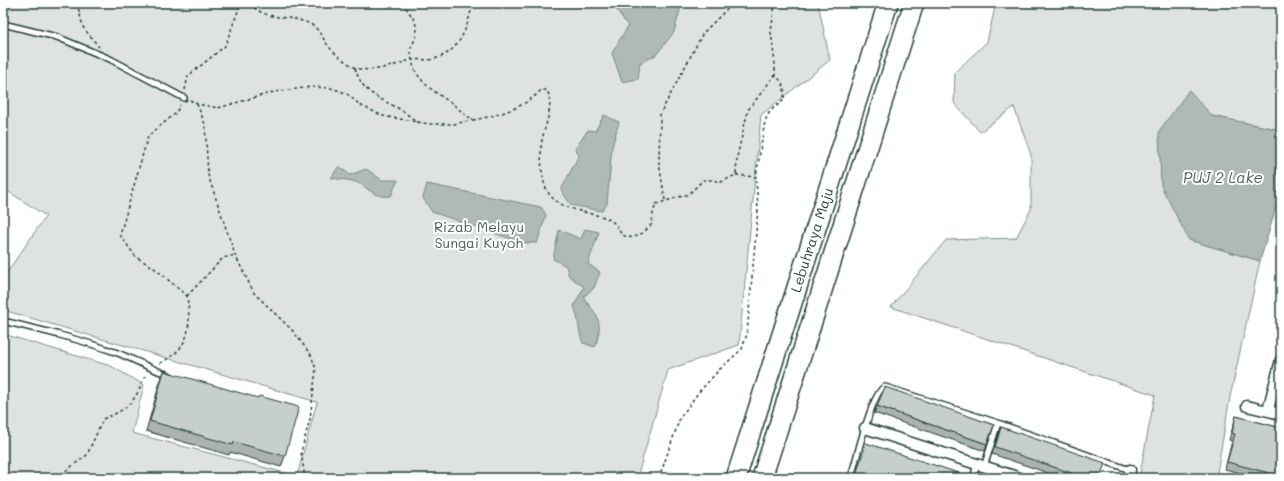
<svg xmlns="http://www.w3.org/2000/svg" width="1284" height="481" viewBox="0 0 1284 481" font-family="Mali,sans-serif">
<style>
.green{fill:#dee3e2;stroke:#7e908b}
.water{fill:#afbab7;stroke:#758883}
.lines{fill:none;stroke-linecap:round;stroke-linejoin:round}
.lane-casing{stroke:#1f3d34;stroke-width:8}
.street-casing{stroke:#1f3d34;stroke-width:13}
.highway-casing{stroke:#1f3d34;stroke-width:22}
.path{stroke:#1f3d34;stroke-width:1.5;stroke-dasharray:3 3;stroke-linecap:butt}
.lane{stroke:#fff;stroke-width:5}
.street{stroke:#fff;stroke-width:10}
.highway{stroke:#fff;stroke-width:19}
.wall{fill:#abb2af;stroke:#1f3d34}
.building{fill:#c7cfcc;stroke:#1f3d34}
.labels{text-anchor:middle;stroke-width:4;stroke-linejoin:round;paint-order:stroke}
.park-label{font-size:14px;fill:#455e57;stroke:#fff}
.street-label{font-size:14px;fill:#1f3d34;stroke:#fff}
.water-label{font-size:15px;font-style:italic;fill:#4a625b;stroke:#fff}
</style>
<rect width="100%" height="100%" fill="#fff"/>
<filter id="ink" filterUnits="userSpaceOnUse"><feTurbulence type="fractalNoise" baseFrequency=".025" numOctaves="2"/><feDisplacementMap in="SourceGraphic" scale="8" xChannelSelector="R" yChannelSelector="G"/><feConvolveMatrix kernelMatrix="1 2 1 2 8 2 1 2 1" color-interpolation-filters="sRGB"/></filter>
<g filter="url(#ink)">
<path class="green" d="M10,3H818L830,60L761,115L739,345L668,370L637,478H3V334L111,366L144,385L132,433L297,476L317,402L3,310V278L46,216L3,188V32Z
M996,3H1281V130L1211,116L1189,240L1260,261L1230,397L1216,478H1139L1155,395L891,307L946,240L1016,238L1031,209V155L1014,107L980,132L954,103L955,72L987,42Z"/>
<path class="water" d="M612,3H682L674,32L656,55L640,63L638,79L622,82L612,53L628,26Z
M1189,90L1212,116L1281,130V190L1260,261L1189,240L1161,186L1159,131Z
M604,115L619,122L612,147L607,204L602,211L571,205L561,190L579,155L575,149L588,130L595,131Z
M339,166L350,175L366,169L382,180H398L391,196C373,199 369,187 356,182C349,180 339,179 331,178Z
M427,184L541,207L546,215L537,243H523L432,212L423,198Z
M585,229L599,232L588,264L600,272L594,288L584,296C585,301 589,305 593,310C602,323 600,333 595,347L583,343C578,331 579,318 574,306L584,287L569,276L566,266L553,259L559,230L581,239Z"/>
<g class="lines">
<defs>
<path id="lane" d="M3,24L57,37L110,59L184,98
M3,321C41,330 79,339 115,352C134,359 150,369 169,375
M984,467L998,423
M851,478C855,464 873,388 885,387L998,423L1130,470
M973,478L977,464"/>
<path id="street" d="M1247,406L1281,414
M1268,410L1281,360
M865,428L1020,478
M1129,478L1130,470"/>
<path id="highway" d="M736,478L888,3
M762,478L914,3"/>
</defs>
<use href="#lane" class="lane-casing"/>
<use href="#street" class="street-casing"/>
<use href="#highway" class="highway-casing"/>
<path class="path" d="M77,3L83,27L99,47
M250,3C265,22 288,14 308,23C320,28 322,39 330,48C335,54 349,65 356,68C371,73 393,66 407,61C416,58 425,61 434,59C461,52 467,27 473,3
M402,3C409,12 420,24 416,36C415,41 411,45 411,50C411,80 433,90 454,105C461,111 466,116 473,120C496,116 525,108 541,90H547C556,110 540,132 541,152C542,197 549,204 592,214C599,216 608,217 614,223C618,226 619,233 623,235C634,242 646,231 652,224L653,213L656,204L689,194L703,180H713L721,182L736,175L737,157L748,110L775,75V64L771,32L775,3
M355,68C363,95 379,97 401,110C407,114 413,119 419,123
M185,90L188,76L225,46L241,3
M190,100L197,104L218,108L274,92L311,87L331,88L346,93L360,105L383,116L429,124H454L473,120
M197,104L205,124L208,175L235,255L254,293L293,331L311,355L316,369L310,419L301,452L305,478
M736,175L756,177L765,121L770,111L784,100C785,88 784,83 775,75
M665,200L659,163L660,114L703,33L727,9L751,3
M187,296L223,258L235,255
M160,363C191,348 191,327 187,296L153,267L136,257L120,235L148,136L176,113L180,105
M56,478L87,455L103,419C132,407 134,402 146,374
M659,478L680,418L698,393L719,370L742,349L747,334L758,209L756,177"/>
<use href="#lane" class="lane"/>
<use href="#street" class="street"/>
<use href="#highway" class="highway"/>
</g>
<path class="wall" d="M164,371L285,456L281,467L230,452L229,455L146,431L160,382Z
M877,406L987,444L985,451L874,413Z
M1236,416L1281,428V478H1260L1225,469L1232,441L1229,440Z
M1001,427L1100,478H1063L992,454Z"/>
<path class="building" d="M164,371L258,398L259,396L299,407L285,456L234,442L233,445L150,421Z
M885,387L994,425L987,444L877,406Z
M1236,416L1281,428V476L1227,462L1235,434L1232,433Z
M1001,427L1105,463L1100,478H1086L995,447Z
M866,443L968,476L967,478H855Z"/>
</g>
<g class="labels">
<g class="park-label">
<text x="479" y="232">Rizab Melayu<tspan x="479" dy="16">Sungai Kuyoh</tspan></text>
</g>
<g class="street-label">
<text transform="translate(812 240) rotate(-72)" y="5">Lebuhraya Maju</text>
</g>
<g class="water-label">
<text x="1223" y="183">PUJ 2 Lake</text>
</g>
</g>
<rect width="1284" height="481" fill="none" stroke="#fff" stroke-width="16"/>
<rect x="8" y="8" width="1268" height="465" fill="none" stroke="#1f3d34" stroke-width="1.5" filter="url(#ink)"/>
</svg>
